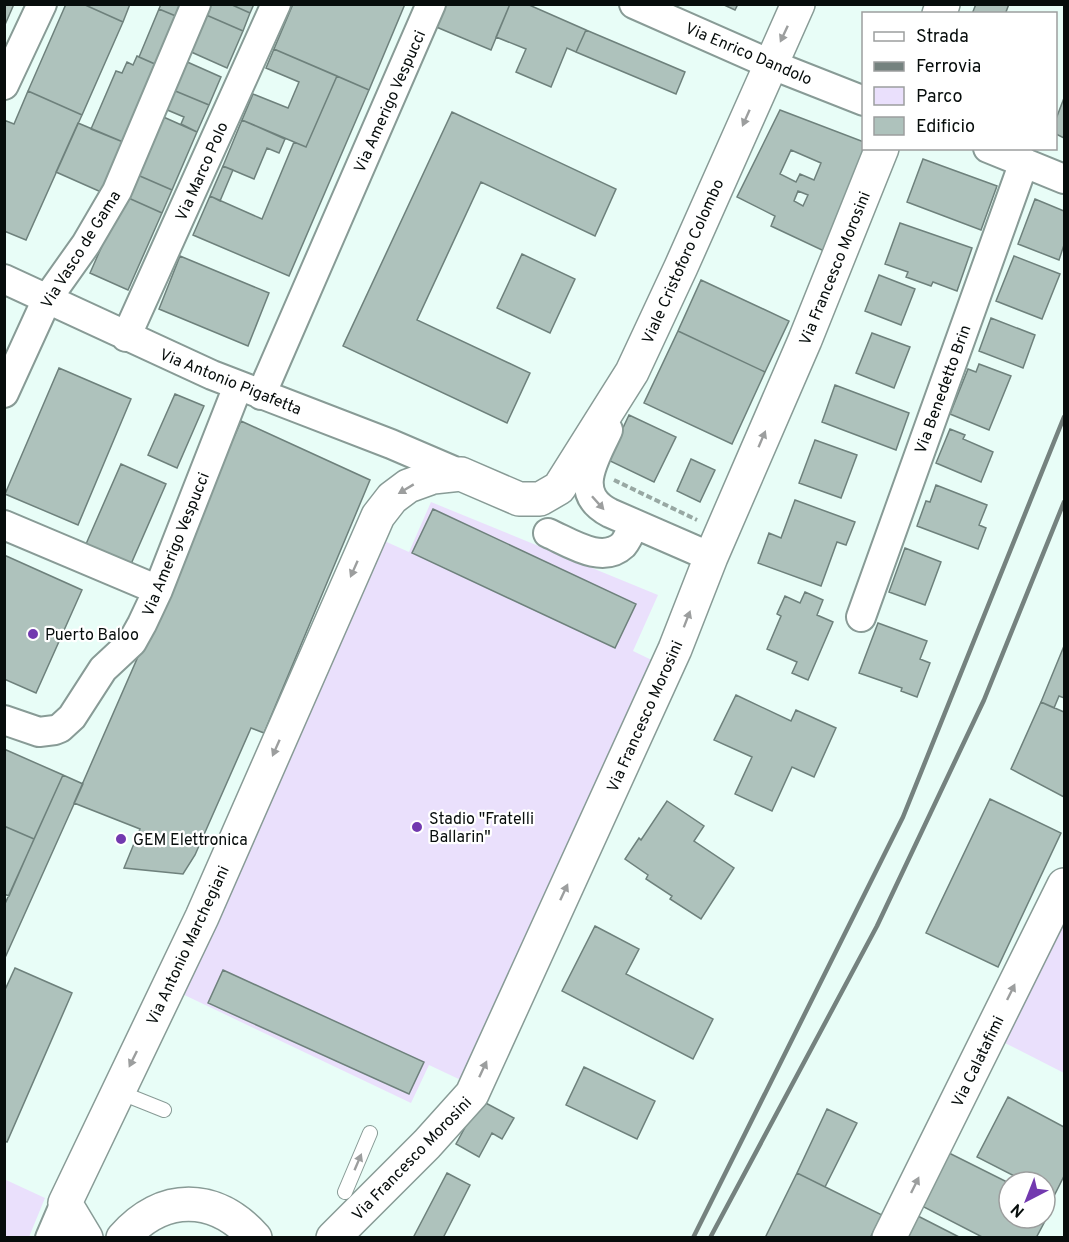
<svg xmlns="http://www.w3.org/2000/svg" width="1069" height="1242" viewBox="0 0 1069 1242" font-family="Overpass,sans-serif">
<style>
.green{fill:#eae0fc}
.building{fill:#aec2bc;stroke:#6e817c;stroke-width:1.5;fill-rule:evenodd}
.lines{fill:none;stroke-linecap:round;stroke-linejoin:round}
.service-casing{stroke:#889b96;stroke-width:16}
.minor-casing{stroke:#889b96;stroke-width:32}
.tertiary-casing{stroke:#889b96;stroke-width:36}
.path{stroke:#98a8a3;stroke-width:4;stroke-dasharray:6 3;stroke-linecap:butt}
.service{stroke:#fff;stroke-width:14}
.minor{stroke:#fff;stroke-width:28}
.tertiary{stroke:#fff;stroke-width:33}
.rail{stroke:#75827f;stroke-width:4.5}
.oneway{fill:#9c9e9e}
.poi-dot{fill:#7239af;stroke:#fff;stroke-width:2}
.labels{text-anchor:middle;stroke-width:4.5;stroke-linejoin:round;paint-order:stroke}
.street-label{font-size:16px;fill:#070d0c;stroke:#fff}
.poi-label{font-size:16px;fill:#070d0c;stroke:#fff;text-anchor:start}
</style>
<rect width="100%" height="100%" fill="#e8fdf7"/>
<path class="green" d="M431,502L658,595L633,651L660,664L465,1082L429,1065L411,1103L176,991L380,539L409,552Z
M1064,922V1073L1003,1042Z
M4,1179L45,1198L29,1237H5Z"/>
<path class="building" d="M4,4H14L4,27Z
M66,4H83L123,22L82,115L28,91Z
M83,4H130L123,22Z
M161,4H183L178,17L159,9Z
M208,4H230L250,13L243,31L204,14Z
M230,4H254L250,13Z
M293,4H405L369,90L274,49Z
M443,4H510L491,50L434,26Z
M510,4H527L586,30L576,52L567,48L551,87L516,72L526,49L496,37Z
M722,4H738L735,10Z
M976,4H1009L1006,12L1010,14H972Z
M159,9L178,17L157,65L139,57Z
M204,14L243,31L227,68L189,51Z
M586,30L685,72L676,94L576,52Z
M274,49L337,76L306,147L242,120L253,94L288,108L299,82L266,68Z
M137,56L157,65L123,142L91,129L116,71L122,73L127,62L133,65Z
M185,61L221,77L209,105L173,90Z
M337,76L369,90L289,276L193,235L210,196L262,219L294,142L306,147Z
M173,90L209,105L197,132L181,124L184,117L165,109Z
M28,91L82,115L26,240L4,231V120L14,124Z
M1064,98V138L1056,134V119Z
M780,110L864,142V148H865L824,251L771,226L775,216L737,197ZM791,150L821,163L814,180L800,174L796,182L780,174ZM798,191L808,195L803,206L794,201Z
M452,112L616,189L595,236L481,182L417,320L530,373L507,423L343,346Z
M159,115L197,132L172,190L133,173Z
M242,120L285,139L279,153L267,148L254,179L223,166Z
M78,123L123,142L101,192L56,172Z
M923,159L997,186L981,230L907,202Z
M223,166L233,170L220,201L210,196Z
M133,173L172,190L162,213L124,196Z
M124,196L162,213L128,290L90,273Z
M1035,199L1064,211V245L1059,260L1018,244Z
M900,223L972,248L957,291L933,282L931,286L906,277L908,272L885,264Z
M522,254L575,279L550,333L497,308Z
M180,256L269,293L248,346L159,309Z
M1014,256L1060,274L1042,319L996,301Z
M879,275L915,289L901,325L865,311Z
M701,280L789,321L765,372L678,331Z
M991,318L1035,335L1023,368L979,351Z
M678,331L765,372L732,444L644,403Z
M872,333L910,347L894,388L856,373Z
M979,364L1011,376L989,430L950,414L968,369L976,372Z
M59,368L131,399L78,525L5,494Z
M835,385L909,413L896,450L822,422Z
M175,394L204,406L177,468L148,455Z
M629,415L676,437L654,482L608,460Z
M241,421L370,480L264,733L251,728L195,855L183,874L124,868L140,829L74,803Z
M950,429L965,435L963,439L993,452L981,482L936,463Z
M815,440L857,455L841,498L799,483Z
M691,459L715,470L700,502L677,491Z
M121,464L166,484L131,564L86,544Z
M936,485L987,505L979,525L986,528L978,549L917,526L926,501L930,502Z
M795,500L855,522L846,545L837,542L821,586L758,563L769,533L781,538Z
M433,509L636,604L615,648L412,553Z
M905,548L941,562L925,605L889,592Z
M4,555L82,590L36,693L4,679Z
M805,592L823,600L817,615L833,622L808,680L792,673L797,662L767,649L781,616L777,614L785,596L800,603Z
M878,623L927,641L920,659L930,663L917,697L901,691L902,688L859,673Z
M1064,646V698L1059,696L1054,708L1041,702Z
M736,695L791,721L796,710L836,728L814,777L792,767L772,811L735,794L752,757L714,740Z
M1041,702L1064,712V797L1011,769Z
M4,749L63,775L34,839L4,826Z
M63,775L83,784L4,960V906Z
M990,799L1061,833L998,967L926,933Z
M667,801L704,826L694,841L734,868L701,919L670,899L672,896L646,879L648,875L625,859L639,838L641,840Z
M4,826L34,839L9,896L4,894Z
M595,926L639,949L626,974L713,1019L693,1059L562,991Z
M15,968L72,993L7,1142L4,1141V992Z
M223,970L424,1062L409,1094L208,1003Z
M584,1067L655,1101L637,1139L566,1105Z
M1008,1097L1064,1127V1176L1054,1196L1045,1192V1182H1026L977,1157Z
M480,1100L514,1118L502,1139L492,1133L479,1157L456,1144Z
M827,1109L857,1123L825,1187L797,1173Z
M945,1151L1009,1183V1218H1045V1202L1053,1206L1036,1238H984L918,1204Z
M447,1173L470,1185L443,1238H413Z
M797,1173L882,1215L870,1238H765Z
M912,1213L961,1238H900Z"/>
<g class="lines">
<defs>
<path id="service" d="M119,1092L164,1110
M345,1192L370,1133"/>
<path id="minor" d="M634,4L770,64L864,101
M4,85L42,4
M988,148L1064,179
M4,279L212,375L391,444L461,474
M126,337L276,4
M4,393L47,299L86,244L117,191L196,4
M261,395L431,4
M608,430C595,459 571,493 610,513L711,557
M4,525L158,590
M548,533C569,542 602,565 623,545C628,539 631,531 634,524
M861,617L1024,162
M4,720L39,732L55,730L60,728L72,717L103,669L132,642L142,624L158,590L238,386
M50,1238L65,1203"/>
<path id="tertiary" d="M939,14L943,4
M86,1238L65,1203L202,917L378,516L392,498L408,486L433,477L461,474L519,499H540L559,488L632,372L681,267L798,4
M123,1238C162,1193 215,1193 255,1238
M333,1238L427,1144L472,1094L675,649L711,557L805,340L882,148
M889,1238L1064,885"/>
</defs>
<use href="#service" class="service-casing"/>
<use href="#minor" class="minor-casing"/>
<use href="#tertiary" class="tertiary-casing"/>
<path class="path" d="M614,480L697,520"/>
<use href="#service" class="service"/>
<use href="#minor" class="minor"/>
<use href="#tertiary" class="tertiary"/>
<path class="rail" d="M693,1238L903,817L1064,417
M710,1238L877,926L984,700L1064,502"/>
</g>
<defs><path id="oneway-solid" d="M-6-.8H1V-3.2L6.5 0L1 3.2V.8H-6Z" transform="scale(1.5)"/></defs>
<g class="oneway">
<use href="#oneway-solid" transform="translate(784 34) rotate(115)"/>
<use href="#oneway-solid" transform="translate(746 118) rotate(114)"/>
<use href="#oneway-solid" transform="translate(762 439) rotate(-67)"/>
<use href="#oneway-solid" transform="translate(406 489) rotate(149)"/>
<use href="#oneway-solid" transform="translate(598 503) rotate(48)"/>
<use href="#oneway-solid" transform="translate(354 569) rotate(114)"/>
<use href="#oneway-solid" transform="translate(687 619) rotate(-69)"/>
<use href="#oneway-solid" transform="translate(276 748) rotate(114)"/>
<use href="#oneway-solid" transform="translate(564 892) rotate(-65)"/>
<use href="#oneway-solid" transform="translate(1011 992) rotate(-64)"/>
<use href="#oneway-solid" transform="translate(133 1059) rotate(116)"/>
<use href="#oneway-solid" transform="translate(483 1069) rotate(-65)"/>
<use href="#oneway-solid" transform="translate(358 1162) rotate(-67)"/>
<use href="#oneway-solid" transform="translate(915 1185) rotate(-64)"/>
</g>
<g class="poi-dot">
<circle cx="33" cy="634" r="6"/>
<circle cx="417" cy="827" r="6"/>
<circle cx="121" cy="839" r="6"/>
</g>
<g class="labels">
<g class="street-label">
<text transform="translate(749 53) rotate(23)" y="6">Via Enrico Dandolo</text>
<text transform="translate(389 101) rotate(-66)" y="6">Via Amerigo Vespucci</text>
<text transform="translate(201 171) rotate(-66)" y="6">Via Marco Polo</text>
<text transform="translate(80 249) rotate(-58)" y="6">Via Vasco de Gama</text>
<text transform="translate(682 261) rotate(-66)" y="6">Viale Cristoforo Colombo</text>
<text transform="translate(834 268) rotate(-68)" y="6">Via Francesco Morosini</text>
<text transform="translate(231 381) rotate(22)" y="6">Via Antonio Pigafetta</text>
<text transform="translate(942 389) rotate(-70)" y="6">Via Benedetto Brin</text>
<text transform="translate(175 544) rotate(-68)" y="6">Via Amerigo Vespucci</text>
<text transform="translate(644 716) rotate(-66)" y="6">Via Francesco Morosini</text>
<text transform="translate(187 945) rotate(-65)" y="6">Via Antonio Marchegiani</text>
<text transform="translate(977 1061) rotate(-64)" y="6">Via Calatafimi</text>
<text transform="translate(411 1158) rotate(-46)" y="6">Via Francesco Morosini</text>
</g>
<g class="poi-label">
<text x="45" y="640">Puerto Baloo</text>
<text x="429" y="824">Stadio "Fratelli<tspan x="429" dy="18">Ballarin"</tspan></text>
<text x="133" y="845">GEM Elettronica</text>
</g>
</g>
<rect width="1069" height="1242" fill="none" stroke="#070d0c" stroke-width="12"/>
<rect x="862" y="12" width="195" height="138" fill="#ffffff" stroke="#9c9e9e" stroke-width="1.5"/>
<rect x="874" y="32" width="30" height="9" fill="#ffffff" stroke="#9c9e9e" stroke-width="1.5"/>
<text x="916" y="42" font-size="18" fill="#070d0c">Strada</text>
<rect x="874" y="62" width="30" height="9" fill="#75827f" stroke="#9c9e9e" stroke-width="1.5"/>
<text x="916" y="72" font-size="18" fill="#070d0c">Ferrovia</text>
<rect x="874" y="87" width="30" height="18" fill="#eae0fc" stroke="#9c9e9e" stroke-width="1.5"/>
<text x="916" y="102" font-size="18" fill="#070d0c">Parco</text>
<rect x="874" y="117" width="30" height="18" fill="#aec2bc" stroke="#9c9e9e" stroke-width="1.5"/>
<text x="916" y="132" font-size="18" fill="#070d0c">Edificio</text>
<g transform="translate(1027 1200) rotate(222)"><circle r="28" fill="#ffffff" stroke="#9c9e9e" stroke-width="1.5"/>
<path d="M0-4.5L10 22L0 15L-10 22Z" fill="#7239af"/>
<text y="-9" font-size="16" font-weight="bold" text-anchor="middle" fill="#070d0c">N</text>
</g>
</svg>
